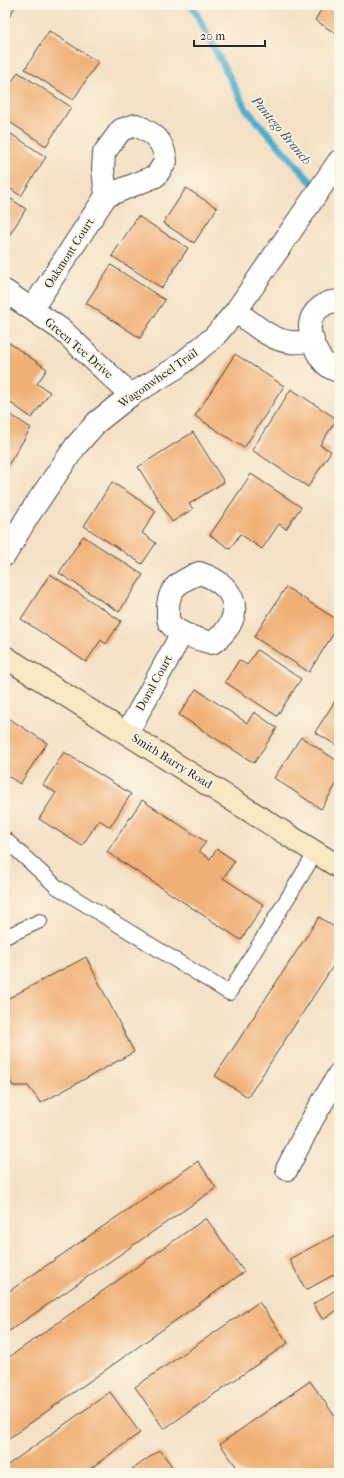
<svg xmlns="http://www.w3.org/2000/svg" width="344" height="1478" viewBox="0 0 344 1478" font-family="'IM FELL French Canon',serif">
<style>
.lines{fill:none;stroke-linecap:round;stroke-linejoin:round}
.stream{stroke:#50aecf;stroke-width:7}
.building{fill:#f0af75}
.lane-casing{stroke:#494642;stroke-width:16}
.street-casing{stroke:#494642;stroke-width:24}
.secondary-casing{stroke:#494642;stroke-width:24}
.lane{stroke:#fff;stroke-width:14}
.street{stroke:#fff;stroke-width:22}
.secondary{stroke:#f8e8c3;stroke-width:22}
.labels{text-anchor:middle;stroke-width:3.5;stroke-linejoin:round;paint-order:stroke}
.street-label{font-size:12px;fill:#2b2b2b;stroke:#fcf5e5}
.water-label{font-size:13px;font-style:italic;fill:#385964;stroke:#fcf5e5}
</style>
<rect width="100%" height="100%" fill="#fcf5e5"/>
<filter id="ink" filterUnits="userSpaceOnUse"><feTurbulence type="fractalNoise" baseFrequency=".025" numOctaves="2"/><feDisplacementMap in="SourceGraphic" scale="8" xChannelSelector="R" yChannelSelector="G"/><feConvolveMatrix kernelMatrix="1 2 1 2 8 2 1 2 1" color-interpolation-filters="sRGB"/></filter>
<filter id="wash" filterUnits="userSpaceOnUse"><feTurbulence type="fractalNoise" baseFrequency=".012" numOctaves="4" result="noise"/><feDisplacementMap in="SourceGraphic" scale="16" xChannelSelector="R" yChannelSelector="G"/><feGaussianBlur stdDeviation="0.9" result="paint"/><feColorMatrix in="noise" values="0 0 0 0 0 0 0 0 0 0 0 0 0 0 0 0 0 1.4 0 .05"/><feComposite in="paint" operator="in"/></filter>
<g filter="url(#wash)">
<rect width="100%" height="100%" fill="#f4e1c5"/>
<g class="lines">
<path class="stream" d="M192,5L246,109L312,183"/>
</g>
<g id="blocks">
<path class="building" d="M5,5H16L5,25Z
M324,5H339V36L315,20Z
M49,31L98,62L73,100L25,69Z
M18,72L71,107L46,146L5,119V93Z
M5,130L46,157L21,196L5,185Z
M186,188L217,208L194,243L163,223Z
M5,195L26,209L5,242Z
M138,216L188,248L162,288L112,256Z
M111,265L165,300L140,338L86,303Z
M5,340L47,369L37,384L50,392L32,418L5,399Z
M235,354L284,386L244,448L195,416Z
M291,389L337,419L320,445L331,451L308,487L252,450Z
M5,411L31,428L7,467L5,465Z
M193,432L224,482L189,504L193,509L172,522L138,467Z
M251,474L301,507L286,529L279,524L262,549L240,534L230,549L210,535Z
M112,482L156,511L142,533L156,543L142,564L84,526Z
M83,536L143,575L119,612L59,573Z
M50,574L121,621L106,644L101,640L86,662L21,619Z
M286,587L339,621V625L309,672L254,637Z
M257,650L301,679L277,716L225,682L239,660L247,665Z
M196,689L247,723L254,712L277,728L254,763L179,715Z
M339,695V747L315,732Z
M5,716L47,743L20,784L5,774Z
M301,737L339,762V780L321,809L274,778Z
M64,752L131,794L110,827L99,820L82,846L39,819L56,793L43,785Z
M142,800L206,842L199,851L210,859L217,849L235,861L223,878L264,905L241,940L107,852Z
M319,917L339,930V957L248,1097L215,1076Z
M86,957L134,1052L41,1103L28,1086H13L5,1071V1000Z
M198,1161L216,1188L5,1334V1294Z
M206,1218L244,1272L5,1441V1360Z
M339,1233V1272L306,1290L289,1259Z
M339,1288V1309L323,1320L313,1304Z
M259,1302L288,1343L164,1429L135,1387Z
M310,1381L339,1422V1473H241L220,1444Z
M110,1392L140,1433L84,1473H5V1467Z
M160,1450L177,1473H127Z"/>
</g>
</g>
<g filter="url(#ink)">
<use href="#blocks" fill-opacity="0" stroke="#494642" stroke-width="1"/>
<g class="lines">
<defs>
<path id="lane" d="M5,839L57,887L229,993L316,852
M5,937L40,921"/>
<path id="street" d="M136,125C155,134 163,140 166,161L156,176L106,196L103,169L104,153L121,130Z
M5,291L62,330L131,395
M339,302C327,299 311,312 310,324C309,341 321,368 339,371
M32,309L106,196
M236,311C251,322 271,341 291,342C298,343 306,341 313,340
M5,555L28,516L75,447L97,422L131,395L176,368L214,337L236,311L339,161
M199,573C239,585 247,619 212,643C199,639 182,636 172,626C167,621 168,616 168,609C168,587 181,581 199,573Z
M127,733L182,633
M287,1169L312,1120L339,1074"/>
<path id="secondary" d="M5,657L339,867"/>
</defs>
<use href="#lane" class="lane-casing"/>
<use href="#street" class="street-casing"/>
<use href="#secondary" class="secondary-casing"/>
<use href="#lane" class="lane"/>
<use href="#street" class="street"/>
<use href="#secondary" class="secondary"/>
</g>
</g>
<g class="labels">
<g class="street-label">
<text transform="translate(69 253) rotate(-57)" y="4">Oakmont Court</text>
<text transform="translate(79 348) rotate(41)" y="4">Green Tee Drive</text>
<text transform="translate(158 378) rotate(-35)" y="4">Wagonwheel Trail</text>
<text transform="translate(154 683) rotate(-61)" y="4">Doral Court</text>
<text transform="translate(172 761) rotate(32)" y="4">Smith Barry Road</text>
</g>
<g class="water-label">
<text transform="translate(282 130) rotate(50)" y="5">Pantego Branch</text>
</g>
</g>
<rect width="344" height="1478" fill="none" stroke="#fcf5e5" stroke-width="20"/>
<path d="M194 40v6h71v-6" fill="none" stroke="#2b2b2b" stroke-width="2"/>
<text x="200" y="40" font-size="12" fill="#2b2b2b" stroke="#fcf5e5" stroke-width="3" paint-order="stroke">20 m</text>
</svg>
